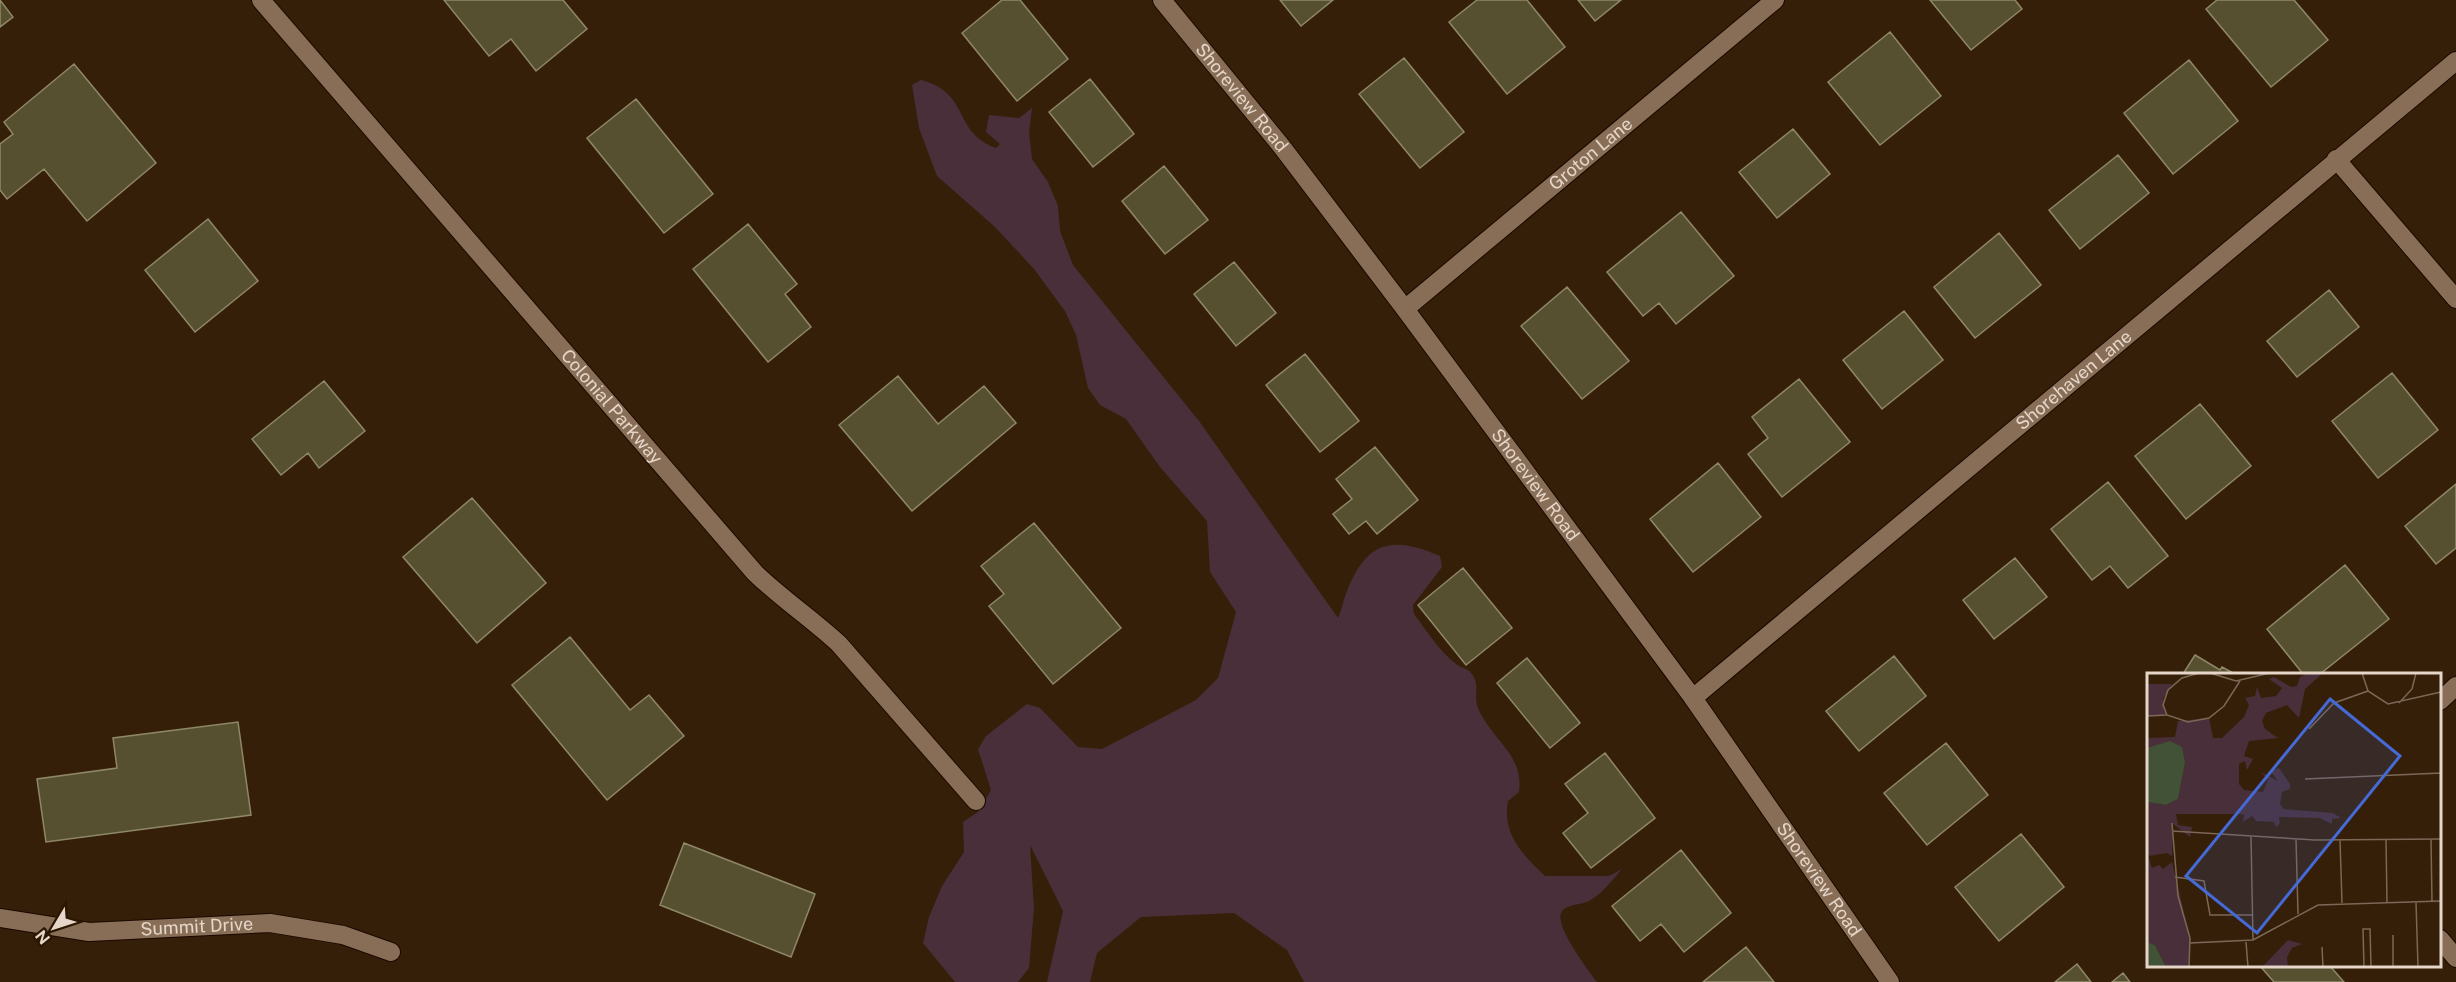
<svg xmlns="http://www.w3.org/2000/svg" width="2456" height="982" viewBox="0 0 2456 982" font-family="'Public Sans',sans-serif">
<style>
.green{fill:#492f39}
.building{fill:#575030;stroke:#8f8867;stroke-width:1.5}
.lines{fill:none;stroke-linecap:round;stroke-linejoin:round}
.service-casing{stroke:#1b0800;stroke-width:20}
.minor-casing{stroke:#1b0800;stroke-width:20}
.service{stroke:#886e56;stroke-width:18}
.minor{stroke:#886e56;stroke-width:18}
.labels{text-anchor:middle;stroke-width:4.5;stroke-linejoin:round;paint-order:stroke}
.street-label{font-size:18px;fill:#e5d6c9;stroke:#2a1601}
.inset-road{fill:none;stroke:#7b6856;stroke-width:1.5}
.view{fill:#4569d5;fill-opacity:0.15;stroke:#4569d5;stroke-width:3}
.inset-edge{fill:none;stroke:#e5d6c9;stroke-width:3}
</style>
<rect width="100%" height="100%" fill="#351f09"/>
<path class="green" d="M921,80C971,93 952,132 996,148L1000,144L986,132L989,115L1019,118L1032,108L1029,133L1032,159L1048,182L1058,206L1060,231L1073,265L1199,421L1338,618C1342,610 1343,600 1347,591C1367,540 1393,536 1440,556L1442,567L1413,605L1414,614C1427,631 1439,651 1456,664C1460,668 1468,668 1471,673C1481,685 1473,696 1478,708C1493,742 1524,754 1519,792L1508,801C1502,834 1522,854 1545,876H1609L1622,869C1613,879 1601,895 1589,901C1581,905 1569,904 1563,910C1550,921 1589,971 1597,982H1304L1287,950L1234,913L1141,917L1097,953L1090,982H1047L1063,911L1030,845L1034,908L1029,968L1018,982H955L923,943L929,917L942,886L964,852L963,822L978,812L991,790L978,749L986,736L1027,704L1040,708L1078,747L1102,749L1196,700L1218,678L1236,612L1210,572L1207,521L1160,467L1126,419L1100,405L1088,388L1076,335L1065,311L1034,269L995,227L937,176L919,128L912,85Z"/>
<path class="building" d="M0,0L13,17L0,27Z
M444,0H563L587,29L536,71L511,39L489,56Z
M1002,0H1020L1068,59L1017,101L962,33Z
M1280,0H1333L1301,26Z
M1477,0H1527L1565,47L1507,94L1449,22Z
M1578,0H1621L1595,21Z
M1930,0H2015L2022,9L1971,50Z
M2217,0H2294L2328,40L2271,87L2206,9Z
M1890,32L1941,96L1880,145L1828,82Z
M1404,58L1464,132L1420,168L1359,94Z
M2189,60L2238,121L2173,174L2124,113Z
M74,64L156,163L87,221L44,169L7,199L0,190V144L13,134L4,122Z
M1090,79L1134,134L1093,167L1049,112Z
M636,99L713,194L664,233L587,138Z
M1793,129L1830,174L1777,218L1739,172Z
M2118,155L2149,193L2080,249L2049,210Z
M1164,166L1208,220L1165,254L1122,201Z
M1681,212L1734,276L1676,324L1659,303L1643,316L1607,272Z
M208,219L258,281L195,332L145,270Z
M748,224L797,284L785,294L811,327L768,362L693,269Z
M1999,233L2041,285L1975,338L1934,287Z
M1234,262L1276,313L1236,346L1194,294Z
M1567,287L1629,361L1582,399L1521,326Z
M2329,290L2359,327L2297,377L2267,341Z
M1904,311L1943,360L1882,409L1843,360Z
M1305,354L1359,421L1320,452L1266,385Z
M2392,373L2438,430L2378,478L2332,421Z
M898,376L938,424L984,386L1016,423L912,511L839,425Z
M1799,379L1850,442L1782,497L1748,454L1768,438L1752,417Z
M324,381L365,431L319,468L308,453L281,475L252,439Z
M2200,404L2251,466L2186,519L2135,456Z
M1375,447L1418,500L1377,534L1366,521L1349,534L1333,514L1352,499L1336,479Z
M1718,463L1761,517L1693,572L1650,519Z
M2108,482L2168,556L2128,588L2110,566L2092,580L2051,529Z
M2456,484V548L2436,564L2405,526Z
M472,498L546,583L477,643L403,557Z
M1034,523L1121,628L1053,684L989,606L1004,594L981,566Z
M2015,558L2047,597L1994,639L1963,600Z
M2345,565L2389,619L2320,674H2303L2267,629Z
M1463,568L1512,628L1466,665L1418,605Z
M570,637L630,710L649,695L684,736L607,800L512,685Z
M2195,655L2220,670L2222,667L2235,674H2183Z
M1894,656L1926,696L1859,751L1826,711Z
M1527,658L1580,723L1550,748L1497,683Z
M238,722L251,815L46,842L37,779L117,768L113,738Z
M1946,743L1988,795L1927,845L1884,793Z
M1605,753L1655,818L1591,868L1563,833L1588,813L1565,784Z
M2021,834L2064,887L1999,941L1955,887Z
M684,843L815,894L791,957L660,905Z
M1681,850L1731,913L1684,952L1661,924L1640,941L1612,906Z
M1746,947L1774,982H1703Z
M2077,964L2091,982H2055Z
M2260,966H2330L2344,982H2274Z
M2123,973L2130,982H2112Z"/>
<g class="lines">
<defs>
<path id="service" d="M839,644L976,801"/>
<g id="minor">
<path id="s1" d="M261,0L755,573C782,599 812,619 839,644"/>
<path id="s2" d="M1162,0L1282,147L1405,309L1693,698L1890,982"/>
<path d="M2336,159L2456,299"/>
<path id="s3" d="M1405,309L1775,0"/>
<path id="s4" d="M1693,698L2456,61"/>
<path d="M2440,701L2456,686"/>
<path id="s5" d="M0,918L89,932L270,923L343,935L391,952"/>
<path d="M2440,939L2456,958"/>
</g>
</defs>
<use href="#service" class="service-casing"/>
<use href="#minor" class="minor-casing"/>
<use href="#service" class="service"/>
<use href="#minor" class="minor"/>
</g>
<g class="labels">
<g class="street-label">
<text dy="6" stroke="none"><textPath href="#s2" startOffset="126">Shoreview Road</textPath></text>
<text dy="6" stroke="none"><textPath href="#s3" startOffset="242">Groton Lane</textPath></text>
<text dy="6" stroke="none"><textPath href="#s4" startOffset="496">Shorehaven Lane</textPath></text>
<text dy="6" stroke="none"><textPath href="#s1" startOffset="537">Colonial Parkway</textPath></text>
<text dy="6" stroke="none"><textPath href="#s2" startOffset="612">Shoreview Road</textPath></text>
<text dy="6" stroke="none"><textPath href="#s2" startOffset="1098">Shoreview Road</textPath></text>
<text dy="6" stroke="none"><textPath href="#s5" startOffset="198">Summit Drive</textPath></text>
</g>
</g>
<g transform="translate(2147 673)">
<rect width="294" height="294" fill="#351f09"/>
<path d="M161,0H176L158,16L152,45L140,32L119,40L115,48L118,56L131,65L102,68L97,83L106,86L100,97L98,88L92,91V111L97,117L116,119L121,107L114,99L131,108L123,98L132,95L143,111V116L135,119L133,131L137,136L186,140L194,145L185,146V151L172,145L132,144L133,150L129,154L127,149L109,148L105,143L96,149L97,142L93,141H29L31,152L45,154L43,164L26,151L25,183L20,180L1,183L5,195L12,192L16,196L25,189L43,265L42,294H19L8,272L0,269V129L19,132L31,126L38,90L0,75V65L28,64L31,48L62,45L66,65H75L97,44L102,32L98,25L108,23L110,14L114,25L129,23L135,15L122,6L127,4L144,14L150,13L153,4ZM0,11H25L16,26L20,42L0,43ZM141,267L155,271L145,275L140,284L141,294H110L117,292Z" fill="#492f39"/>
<path d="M23,68L35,74L38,90L31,126L19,132L0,129V75ZM0,269L8,272L19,294H0Z" fill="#425236"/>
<path class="inset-road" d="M52,0L35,5L21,17L16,32L20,42L41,49L62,45L77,33L93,8M63,0L89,8L123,0M215,0L221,18L241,31L294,19M252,30L265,16L269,0M0,43L20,42M162,56L187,30L221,18M158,106L294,100M25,150L31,223L43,265L42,294M25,158L168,167L294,166M104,164L106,267M149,166L151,241M193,167L195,230M239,167L240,229M284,167L285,229M28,204L57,208L63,242H106M269,229L271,294M246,262V294M99,269L101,294M43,270L106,267L171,232L294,228M175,274L176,294M217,294L216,256H223L224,294"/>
<path class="view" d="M183,26L253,83L110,260L39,203Z"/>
<rect width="294" height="294" class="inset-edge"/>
</g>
<g transform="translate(54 928) rotate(231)" stroke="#2a1601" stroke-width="4.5" paint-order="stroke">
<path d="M0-4.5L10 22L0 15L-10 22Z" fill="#e5d6c9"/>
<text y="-9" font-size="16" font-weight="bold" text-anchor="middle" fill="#e5d6c9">N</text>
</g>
</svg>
